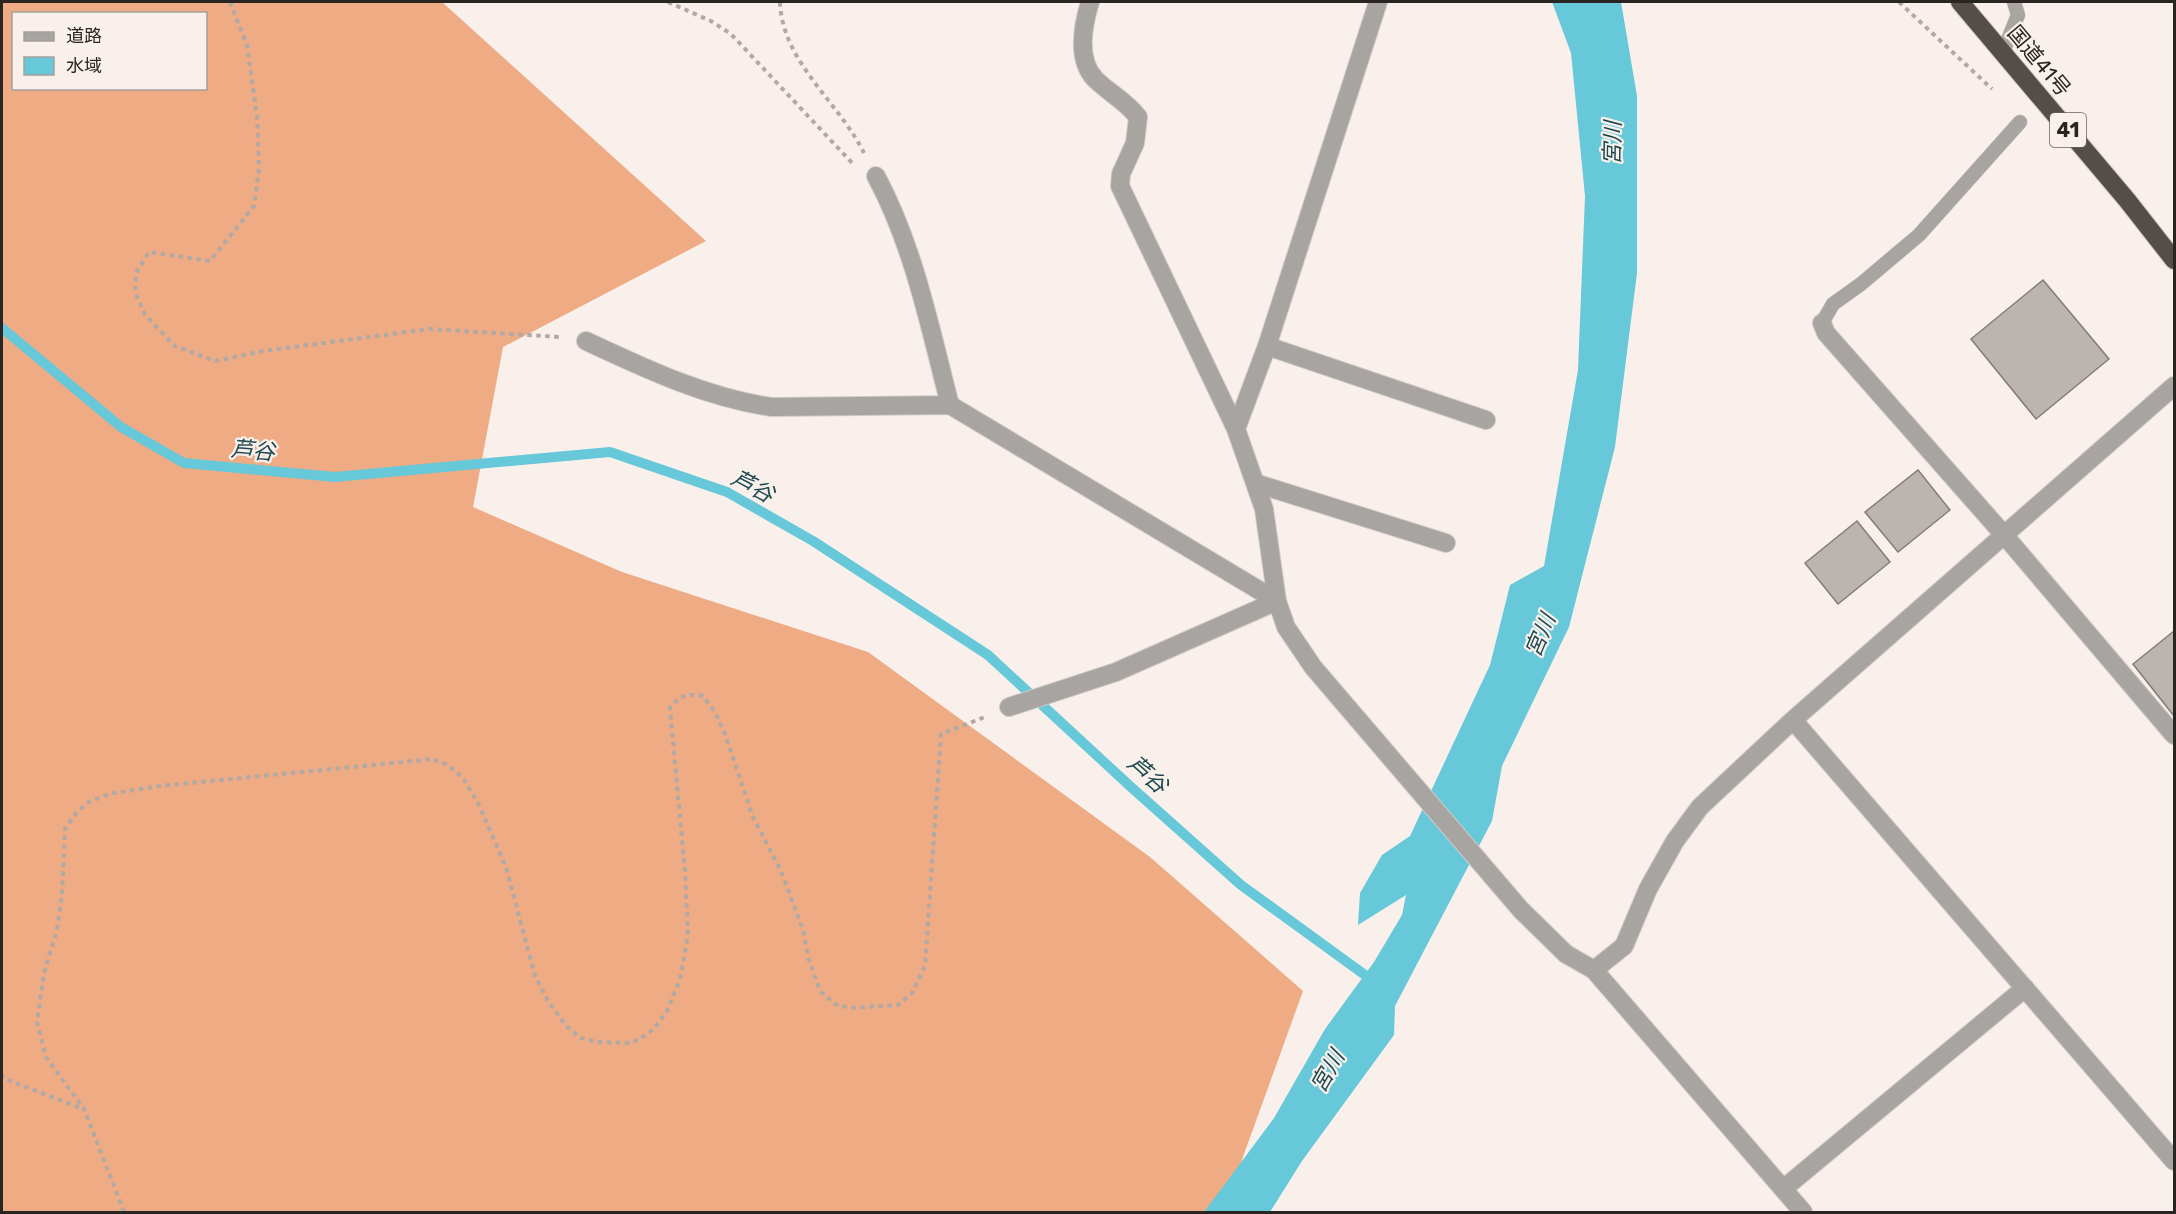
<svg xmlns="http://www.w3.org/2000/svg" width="2176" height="1214" viewBox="0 0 2176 1214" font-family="Rubik,'Noto Sans JP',sans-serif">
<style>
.forest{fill:#eeab84;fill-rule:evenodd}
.water{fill:#67c8d9}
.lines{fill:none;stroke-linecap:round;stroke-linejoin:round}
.stream{stroke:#67c8d9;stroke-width:10}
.building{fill:#bcb4af;stroke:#847c77;stroke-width:1.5}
.lane-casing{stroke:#d3cbc7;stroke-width:15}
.street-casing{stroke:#d3cbc7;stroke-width:20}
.highway-casing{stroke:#d3cbc7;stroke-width:20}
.path{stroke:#b0a9a5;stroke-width:4;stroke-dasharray:4.5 4.5;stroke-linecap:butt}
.lane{stroke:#a7a4a1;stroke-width:14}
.street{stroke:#a7a4a1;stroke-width:18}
.highway{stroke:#544d48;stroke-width:18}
.labels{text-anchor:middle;stroke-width:4.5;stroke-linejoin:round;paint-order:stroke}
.shield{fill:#f9f0eb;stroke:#67625f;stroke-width:1.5}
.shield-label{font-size:20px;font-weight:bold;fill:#282523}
.street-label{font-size:21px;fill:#282523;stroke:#f9f0eb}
.water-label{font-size:22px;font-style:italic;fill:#1c4850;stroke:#f9f0eb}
</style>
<rect width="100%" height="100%" fill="#f9f0eb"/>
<path class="forest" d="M2,2H442L706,241L503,347L473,507L622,572L868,652L1150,857L1303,991L1223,1212H2ZM14,14H206V88H14Z"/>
<path class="water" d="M1552,2H1621L1637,96V273L1615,447L1569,627L1502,766L1492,821L1395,1006L1394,1035L1302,1161L1270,1212H1204L1274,1118L1325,1029L1374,962L1402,915L1406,895L1358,925L1360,893L1382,855L1410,836L1490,665L1510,585L1544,566L1578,370L1585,196L1571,53Z"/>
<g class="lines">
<path class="stream" d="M2,328L121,427L184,463L335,477L610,452L727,492L813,541L988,655L1131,787L1241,885L1376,983"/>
</g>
<path class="building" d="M2043,280L2109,359L2036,419L1971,339Z
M1918,470L1950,510L1898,552L1865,512Z
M1857,521L1890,562L1838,604L1805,563Z
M2174,631V716L2133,664Z"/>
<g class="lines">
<defs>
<path id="lane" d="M2003,52L2018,15L2014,2
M1822,323L1833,304L1861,284L1919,235L2020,122"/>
<path id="street" d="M1090,2C1083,25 1076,59 1095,79C1109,93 1126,101 1138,117L1135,143L1121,174L1120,186L1236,429L1264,509L1277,601L1286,627L1313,667L1521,910L1566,954L1594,970L1803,1212
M876,176C914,247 930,328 950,405
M1822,323L1826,333L2005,536L2174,735
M586,341C646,369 707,398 772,407L950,405L1277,601
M1267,346L1486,420
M1236,429L1267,346L1378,2
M1255,483L1446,543
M1009,707L1116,672L1277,601
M1793,720L2174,1161
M1594,970L1624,946L1648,889L1675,841L1700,807L1793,720L2174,386
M1783,1189L2025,988"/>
<path id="highway" d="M1960,2L2127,200L2174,260"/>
</defs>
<use href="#lane" class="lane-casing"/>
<use href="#street" class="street-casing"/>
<use href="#highway" class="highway-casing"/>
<path class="path" d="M230,2L247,45L257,116L259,168L254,206L210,261L149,252L136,273L135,292L145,315L175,346L215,361L263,351L429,329L560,337
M668,2L711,21L731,34L854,165
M780,2C782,62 839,102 864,153
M1899,2L1992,89
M2,1074L3,1078L83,1109
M124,1212L84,1109L46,1057L37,1022L44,973L57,930L62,895L65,829L77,812L89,802L109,794L160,786L433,759L448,765L463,778L478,803L506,867L535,976L548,1001L566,1026L581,1038L597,1042L629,1043L638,1040L654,1029L667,1011L680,979L688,935L685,871L670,708C680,695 687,693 703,696L715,712L725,734L753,817L781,871L803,930L808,957L820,991L835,1004L850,1008L898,1005L912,993L925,966L941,734L985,717"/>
<use href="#lane" class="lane"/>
<use href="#street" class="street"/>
<use href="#highway" class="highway"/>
</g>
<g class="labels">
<rect class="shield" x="2050" y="113" width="36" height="34" rx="4.5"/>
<g class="shield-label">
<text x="2068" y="137">41</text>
</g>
<g class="street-label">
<text transform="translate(2039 61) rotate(50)" y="7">国道41号</text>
</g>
<g class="water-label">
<text transform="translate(1612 143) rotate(-89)" y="8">宮川</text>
<text transform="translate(253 450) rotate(5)" y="8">芦谷</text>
<text transform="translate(753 486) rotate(28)" y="8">芦谷</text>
<text transform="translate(1540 635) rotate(-67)" y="8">宮川</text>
<text transform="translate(1148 774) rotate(42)" y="8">芦谷</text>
<text transform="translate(1327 1071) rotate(-60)" y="8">宮川</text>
</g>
</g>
<rect width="2176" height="1214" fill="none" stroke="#282523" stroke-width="6"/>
<rect x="12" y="12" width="195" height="78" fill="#f9f0eb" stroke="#a59f9b" stroke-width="1.5"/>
<rect x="24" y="32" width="30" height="9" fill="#a7a4a1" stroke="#a59f9b" stroke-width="1.5"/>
<text x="66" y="42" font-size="18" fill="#282523">道路</text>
<rect x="24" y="57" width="30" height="18" fill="#67c8d9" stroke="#a59f9b" stroke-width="1.5"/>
<text x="66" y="72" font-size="18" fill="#282523">水域</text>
</svg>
